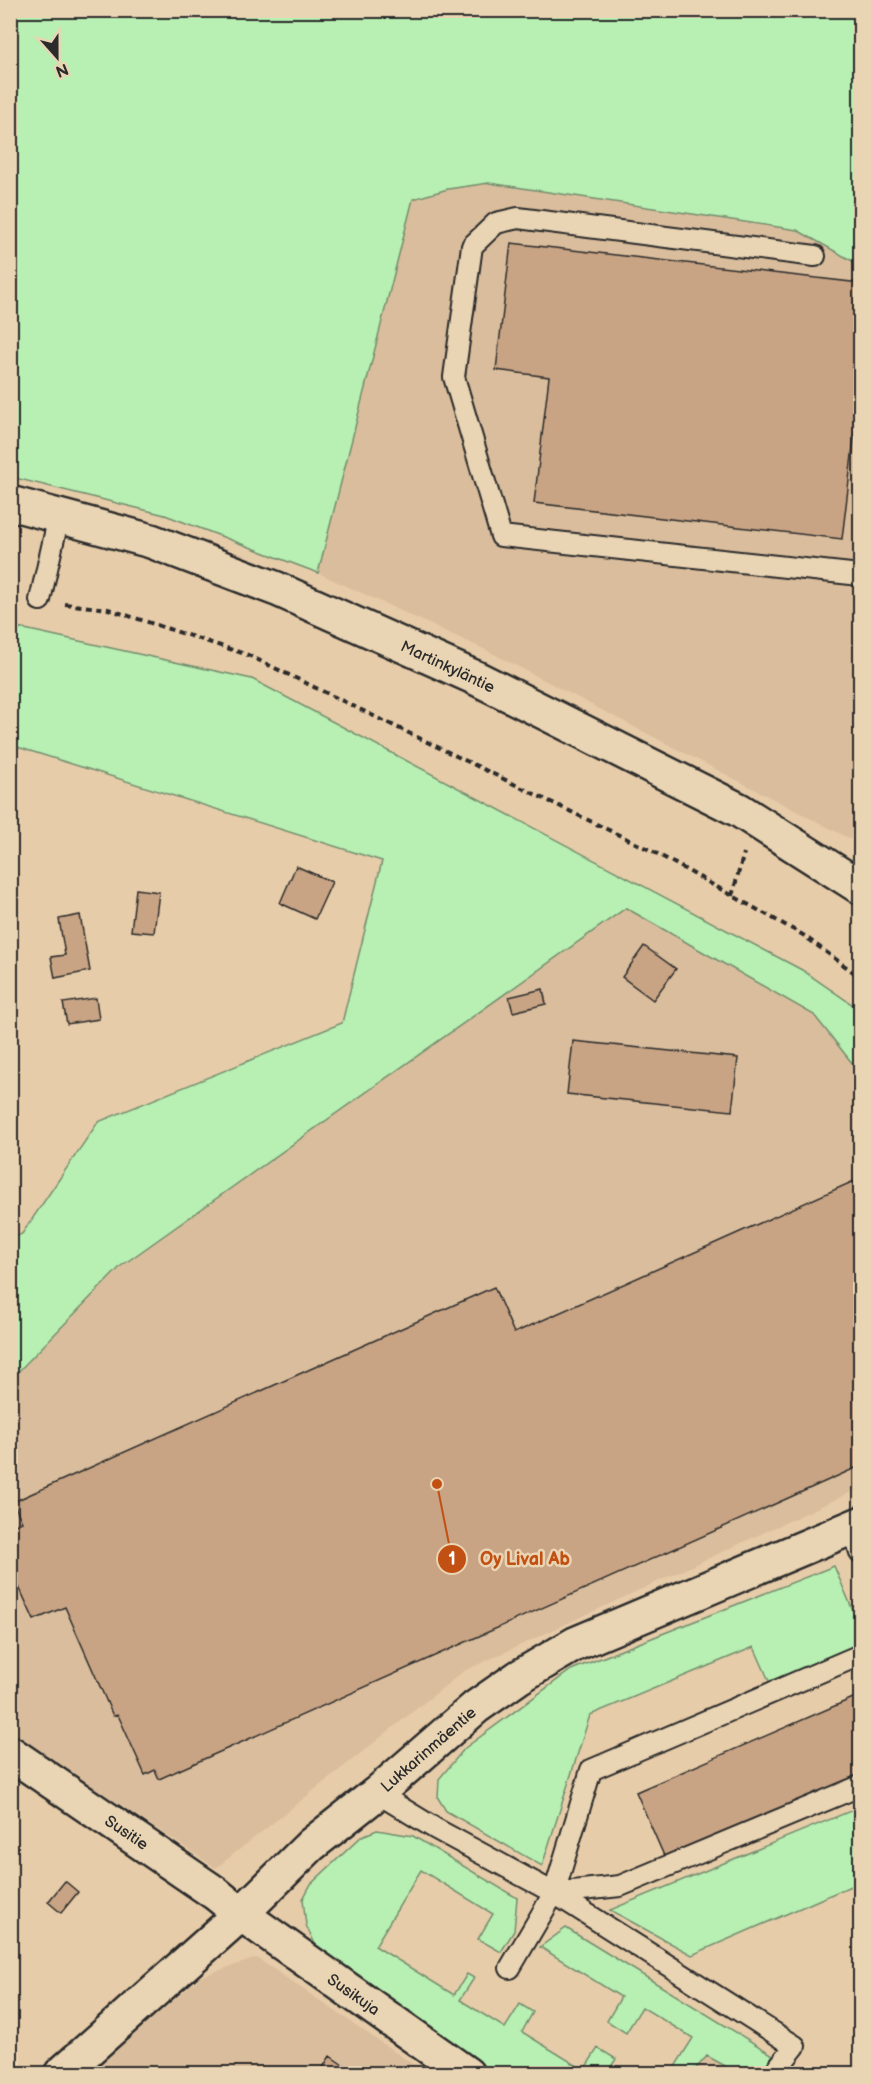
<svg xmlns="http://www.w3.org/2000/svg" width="871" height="2084" viewBox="0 0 871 2084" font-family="'Balsamiq Sans',sans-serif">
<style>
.built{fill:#dabd9c}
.green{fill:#b8efb2;stroke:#728d6e;stroke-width:1.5}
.building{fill:#c8a484;stroke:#2b2b2b;stroke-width:1.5}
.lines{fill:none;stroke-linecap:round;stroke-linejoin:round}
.lane-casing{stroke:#2b2b2b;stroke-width:24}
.street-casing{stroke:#2b2b2b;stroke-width:38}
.secondary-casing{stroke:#2b2b2b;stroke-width:38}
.path{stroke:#2b2b2b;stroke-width:4;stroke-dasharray:6 4.5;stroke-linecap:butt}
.lane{stroke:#e9d4b3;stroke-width:20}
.street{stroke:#e9d4b3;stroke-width:33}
.secondary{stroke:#e9d4b3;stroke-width:33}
.labels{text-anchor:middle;stroke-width:5;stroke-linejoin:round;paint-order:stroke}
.street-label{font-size:16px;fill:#2b2b2b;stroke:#e9d4b3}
.leader{fill:none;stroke:#c25012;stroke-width:2}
.callout-dot{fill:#c25012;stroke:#e9d4b3;stroke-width:2}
.mark-label{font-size:18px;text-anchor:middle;font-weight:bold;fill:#fff}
.callout-label{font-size:18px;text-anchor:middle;font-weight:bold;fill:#c25012;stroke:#e9d4b3;stroke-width:5;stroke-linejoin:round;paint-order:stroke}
</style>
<rect width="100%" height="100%" fill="#e7cca9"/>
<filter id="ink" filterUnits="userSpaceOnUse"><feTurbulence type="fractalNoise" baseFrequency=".0167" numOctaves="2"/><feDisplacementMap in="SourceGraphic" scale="12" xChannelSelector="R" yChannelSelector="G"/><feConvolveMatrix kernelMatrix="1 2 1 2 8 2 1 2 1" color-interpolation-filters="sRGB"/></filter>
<g filter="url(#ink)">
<path class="built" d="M489,183L797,230L853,262H860V844L488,651L318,573L413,199L448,189Z
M626,908L814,1015L860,1073V1488L464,1671L216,1868L11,1732L10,1379L131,1257Z
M257,1958L426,2073L87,2074L202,1976Z
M706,2055L738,2073L692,2074Z"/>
<path class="green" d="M11,10L860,11V262H854L797,230L489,183L448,189L413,199L318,573L165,515L11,477Z
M11,626L252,679L802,970L860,1010V1073L814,1015L626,908L121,1266L11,1379V1238L22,1234L98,1122L342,1023L382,861L11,745Z
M834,1566L860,1627V1644L770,1683L754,1647L590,1715L542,1866L446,1811L438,1798L439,1779L465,1748L571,1670Z
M860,1807V1882L692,1955L610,1910Z
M377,1830L413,1836L517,1898L514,1931L501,1952L478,1939L493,1914L421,1870L375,1946L454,1995L467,1974L474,1978L460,2000L505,2028L520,2004L533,2012L522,2032L584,2070L598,2048L616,2059L607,2073H491L317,1948L306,1925L303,1899L311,1884L362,1836Z
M566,1928L773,2055L760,2073H738L707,2056L692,2073H671L693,2038L642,2007L626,2033L607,2021L621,1997L540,1947Z"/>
<path class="building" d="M511,243L860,283V388L842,539L534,503L549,377L496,370Z
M10,851L16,875L10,877Z
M296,866L332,882L315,919L280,903Z
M136,889L159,892L154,933L131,931Z
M80,915L90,971L55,978L51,957L65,955L59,919Z
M644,946L676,969L653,1000L622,977Z
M543,989L546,1004L513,1012L509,997Z
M96,998L99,1019L67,1024L63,1003Z
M573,1041L738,1058L732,1111L567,1094Z
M854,1181L860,1197V1466L159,1779L155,1770L145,1775L118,1715L113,1716L65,1607L34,1620L10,1567V1527L22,1522L13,1502L494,1287L514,1333Z
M860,1695V1774L665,1858L636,1792Z
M65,1881L78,1892L61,1913L48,1902Z
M330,2056L356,2074H319Z"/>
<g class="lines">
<defs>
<path id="lane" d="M815,256L518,218L496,223L472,246L454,377L501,536L860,575
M40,600L59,516
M853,1527L860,1553
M860,1655L591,1770L554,1893L620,1886L860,1786
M377,1793L436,1829L554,1893L795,2046L773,2074
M510,1968L554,1893"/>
<path id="street" d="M10,1753L215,1893L241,1914L467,2074
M61,2074L241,1914L311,1845L377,1793L476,1707L519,1677L575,1644L860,1524"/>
<path id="secondary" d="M10,503L151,541L277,589L476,678L739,810L860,887"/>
</defs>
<use href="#lane" class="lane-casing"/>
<use href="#street" class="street-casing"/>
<use href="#secondary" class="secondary-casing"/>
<path class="path" d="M65,604L108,609L248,655L654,852L803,935L860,977
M732,896L744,853"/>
<use href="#lane" class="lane"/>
<use href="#street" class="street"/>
<use href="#secondary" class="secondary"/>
</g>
</g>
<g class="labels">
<g class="street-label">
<text transform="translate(448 666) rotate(25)" y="6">Martinkyläntie</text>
<text transform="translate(428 1749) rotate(-41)" y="6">Lukkarinmäentie</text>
<text transform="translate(127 1832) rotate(34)" y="6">Susitie</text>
<text transform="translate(354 1994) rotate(35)" y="6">Susikuja</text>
</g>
</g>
<path class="leader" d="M437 1484L452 1559"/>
<g class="callout-dot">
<circle cx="437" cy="1484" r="6"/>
<circle cx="452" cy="1559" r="15"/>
</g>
<g class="mark-label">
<text x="452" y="1565">1</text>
</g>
<g class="callout-label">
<text x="525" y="1565">Oy Lival Ab</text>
</g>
<rect width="871" height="2084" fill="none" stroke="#e9d4b3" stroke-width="36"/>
<rect x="18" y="18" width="835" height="2048" fill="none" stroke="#2b2b2b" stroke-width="2" filter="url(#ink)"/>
<g transform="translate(57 57) rotate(159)" stroke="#e9d4b3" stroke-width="4.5" paint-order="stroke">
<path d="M0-4.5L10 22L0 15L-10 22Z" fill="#2b2b2b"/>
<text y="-9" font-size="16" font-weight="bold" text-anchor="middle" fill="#2b2b2b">N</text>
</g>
</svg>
